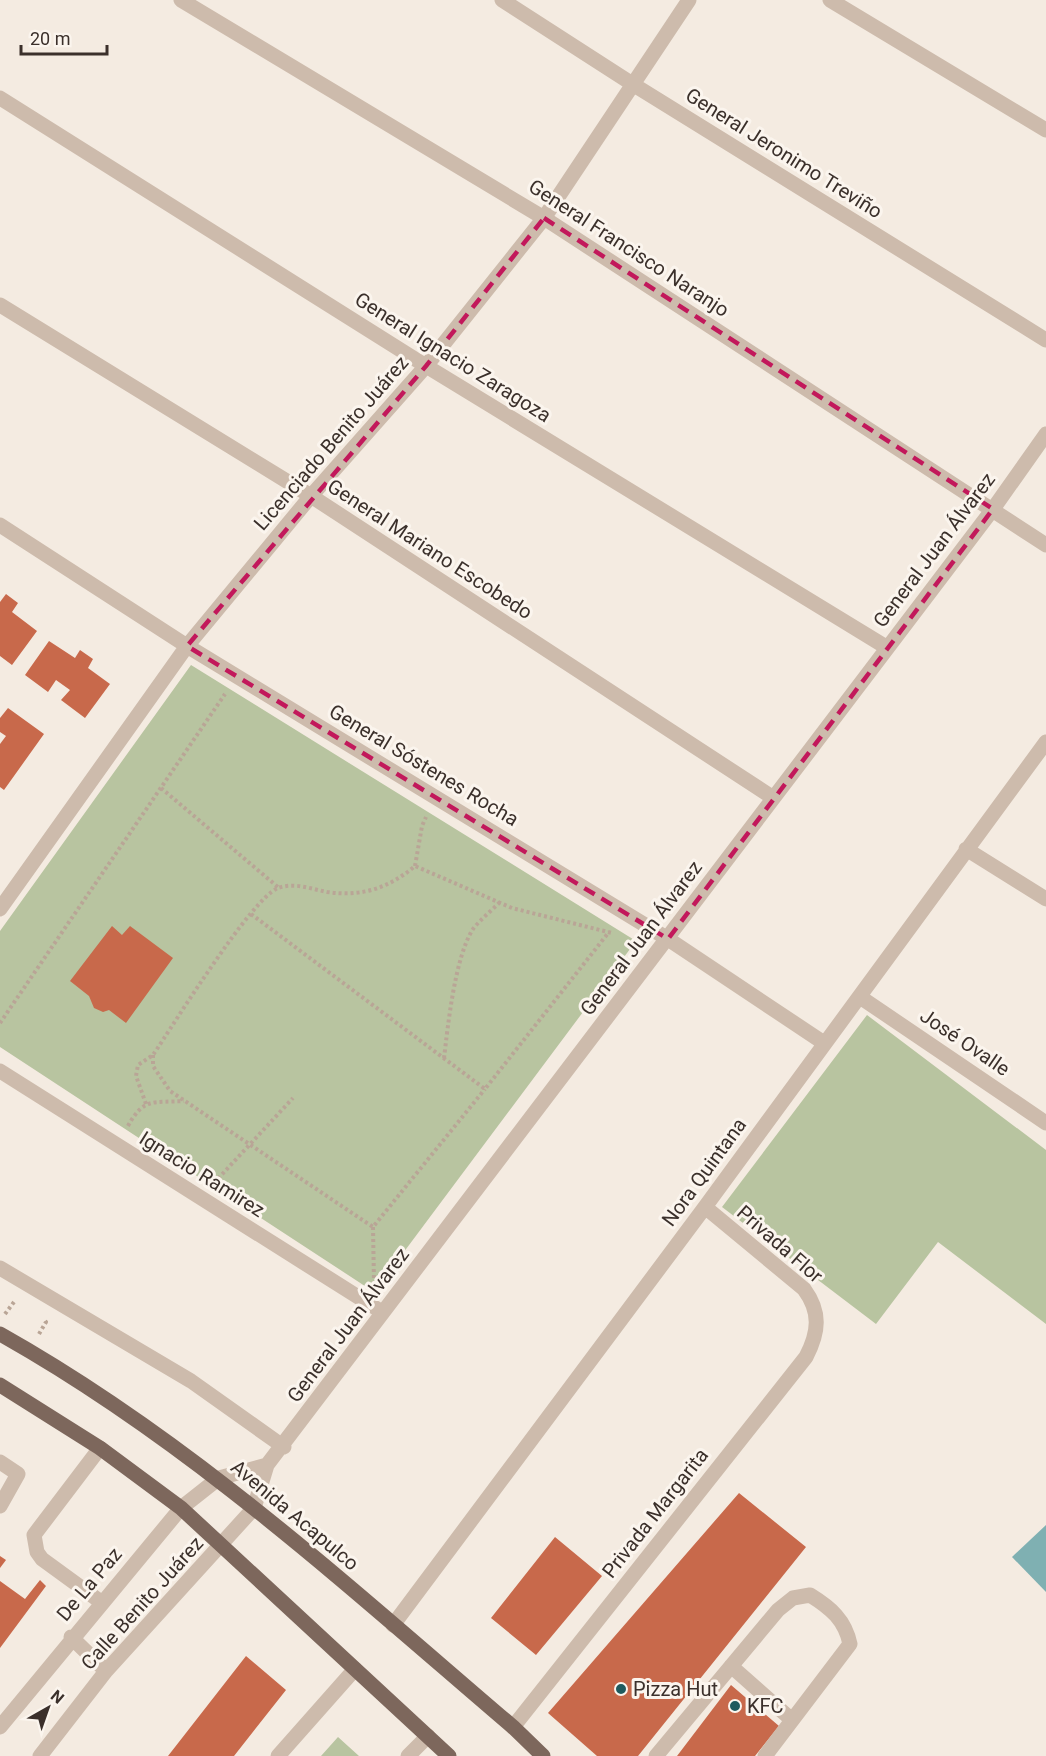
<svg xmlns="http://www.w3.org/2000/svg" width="1046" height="1756" viewBox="0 0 1046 1756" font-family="Roboto,sans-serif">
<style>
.green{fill:#b8c4a0}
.water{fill:#7fb0b2}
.building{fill:#c8694b}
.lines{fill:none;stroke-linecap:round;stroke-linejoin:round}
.path{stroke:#b9a596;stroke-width:4;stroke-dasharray:3 3;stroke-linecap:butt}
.minor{stroke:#cdbbac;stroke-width:15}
.major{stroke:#7d675c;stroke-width:15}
.marked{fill:none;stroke:#c2185b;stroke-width:4.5;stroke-dasharray:12 8;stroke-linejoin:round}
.poi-dot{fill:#1f5a5e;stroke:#fbf5ee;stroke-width:2}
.labels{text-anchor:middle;stroke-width:6;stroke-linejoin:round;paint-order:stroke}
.street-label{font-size:20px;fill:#3b302b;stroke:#fbf5ee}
.poi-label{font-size:20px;fill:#3b302b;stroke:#fbf5ee;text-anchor:start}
</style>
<rect width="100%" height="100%" fill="#f4ebe1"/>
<path class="green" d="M191,665L636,941L374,1292L0,1047V931Z
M867,1015L1046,1150V1324L938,1242L876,1324L722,1207Z
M338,1737L359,1756H321Z"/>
<path class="water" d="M1046,1525V1592L1012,1557Z"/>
<path class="building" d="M6,594L18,603L12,612L37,631L12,665L0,656V602Z
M49,641L75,658L80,650L93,659L88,668L110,684L85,718L61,700L70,690L56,680L48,692L25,675Z
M8,708L44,734L4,790L0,787V744L6,736L0,732V718Z
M112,926L122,935L130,926L173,958L126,1023L109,1010L103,1012L94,1008L89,996L70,981Z
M739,1493L806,1547L638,1756H597L548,1713Z
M555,1537L602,1576L536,1655L491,1618Z
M0,1556L6,1560L0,1568Z
M40,1580L46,1586L0,1648V1581L25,1599Z
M246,1656L286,1690L234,1756H168Z
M731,1685L779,1726L755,1756H677Z"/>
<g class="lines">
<path class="path" d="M161,788L279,888
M415,866L422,826L426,817
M251,914L485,1089L609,932
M0,1023L225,694
M153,1055V1066L170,1091L373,1227L485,1089
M444,1058C448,1025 455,957 473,929C480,920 491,911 500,902
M146,1104L136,1076L138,1065L153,1055C174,1024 251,899 278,888C295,882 311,889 327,892C362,897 389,888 415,866L512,908L612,933
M128,1126C144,1097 153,1103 184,1101
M214,1183L293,1098
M373,1227L374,1283
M5,1314L14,1302
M39,1334L46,1322L43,1320"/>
<path class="minor" d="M181,0L544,218L1046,545
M502,0L634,85L1046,340
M830,0L1046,130
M0,98L426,366L886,647
M0,305L311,496L772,797
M0,525L187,646L668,939L824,1043
M966,849L1046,899
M0,909L187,646L311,496L426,366L544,218L689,0
M860,997L1046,1123
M0,1071L382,1312
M0,1268L191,1381L284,1447
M100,1448L34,1535L37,1552L42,1559L101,1602
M0,1462L18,1474L0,1506
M393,1625L705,1207L1046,742
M71,1637L106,1671
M731,1666L792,1720
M0,1727L181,1508L219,1478L267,1465
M513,1727L806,1357C819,1332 821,1312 804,1289L705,1207
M40,1756L106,1671L254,1508L267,1465L993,509L1046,434
M278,1756L355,1669
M408,1756L428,1736
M656,1756L778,1610L793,1598L810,1595C831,1608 845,1620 850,1644L765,1756"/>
<path class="major" d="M0,1334C189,1440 349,1587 513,1727L543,1756
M0,1385L100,1448L181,1508L449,1756"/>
</g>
<path class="marked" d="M544,218L993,509L668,939L187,646L426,366Z"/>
<g class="poi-dot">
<circle cx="621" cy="1689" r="6"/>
<circle cx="735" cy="1706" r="6"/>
</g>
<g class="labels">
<g class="street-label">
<text transform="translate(784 153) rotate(32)" y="7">General Jeronimo Treviño</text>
<text transform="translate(629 248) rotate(33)" y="7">General Francisco Naranjo</text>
<text transform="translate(453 357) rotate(32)" y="7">General Ignacio Zaragoza</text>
<text transform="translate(331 443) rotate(-49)" y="7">Licenciado Benito Juárez</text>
<text transform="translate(430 549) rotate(33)" y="7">General Mariano Escobedo</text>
<text transform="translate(934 550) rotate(-53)" y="7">General Juan Álvarez</text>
<text transform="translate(424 765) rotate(31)" y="7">General Sóstenes Rocha</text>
<text transform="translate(641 938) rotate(-53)" y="7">General Juan Álvarez</text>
<text transform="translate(965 1042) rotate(34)" y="7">José Ovalle</text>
<text transform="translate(704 1172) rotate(-54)" y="7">Nora Quintana</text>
<text transform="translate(202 1174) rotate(32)" y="7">Ignacio Ramirez</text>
<text transform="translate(780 1244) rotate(41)" y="7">Privada Flor</text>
<text transform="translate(348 1325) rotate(-53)" y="7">General Juan Álvarez</text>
<text transform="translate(655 1513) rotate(-52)" y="7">Privada Margarita</text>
<text transform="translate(295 1515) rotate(40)" y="7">Avenida Acapulco</text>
<text transform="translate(89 1584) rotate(-50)" y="7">De La Paz</text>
<text transform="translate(142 1603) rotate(-48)" y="7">Calle Benito Juárez</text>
</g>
<g class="poi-label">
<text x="633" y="1696">Pizza Hut</text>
<text x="747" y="1713">KFC</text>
</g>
</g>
<g transform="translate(48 1708) rotate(40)" stroke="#fbf5ee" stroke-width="4.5" paint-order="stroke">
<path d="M0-4.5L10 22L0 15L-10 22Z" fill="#3b302b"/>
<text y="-9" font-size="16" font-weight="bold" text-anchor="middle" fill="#3b302b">N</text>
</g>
<path d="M21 45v9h86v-9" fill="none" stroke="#3b302b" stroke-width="3"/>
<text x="30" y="45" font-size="18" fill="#3b302b" stroke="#fbf5ee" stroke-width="4.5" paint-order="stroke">20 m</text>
</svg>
